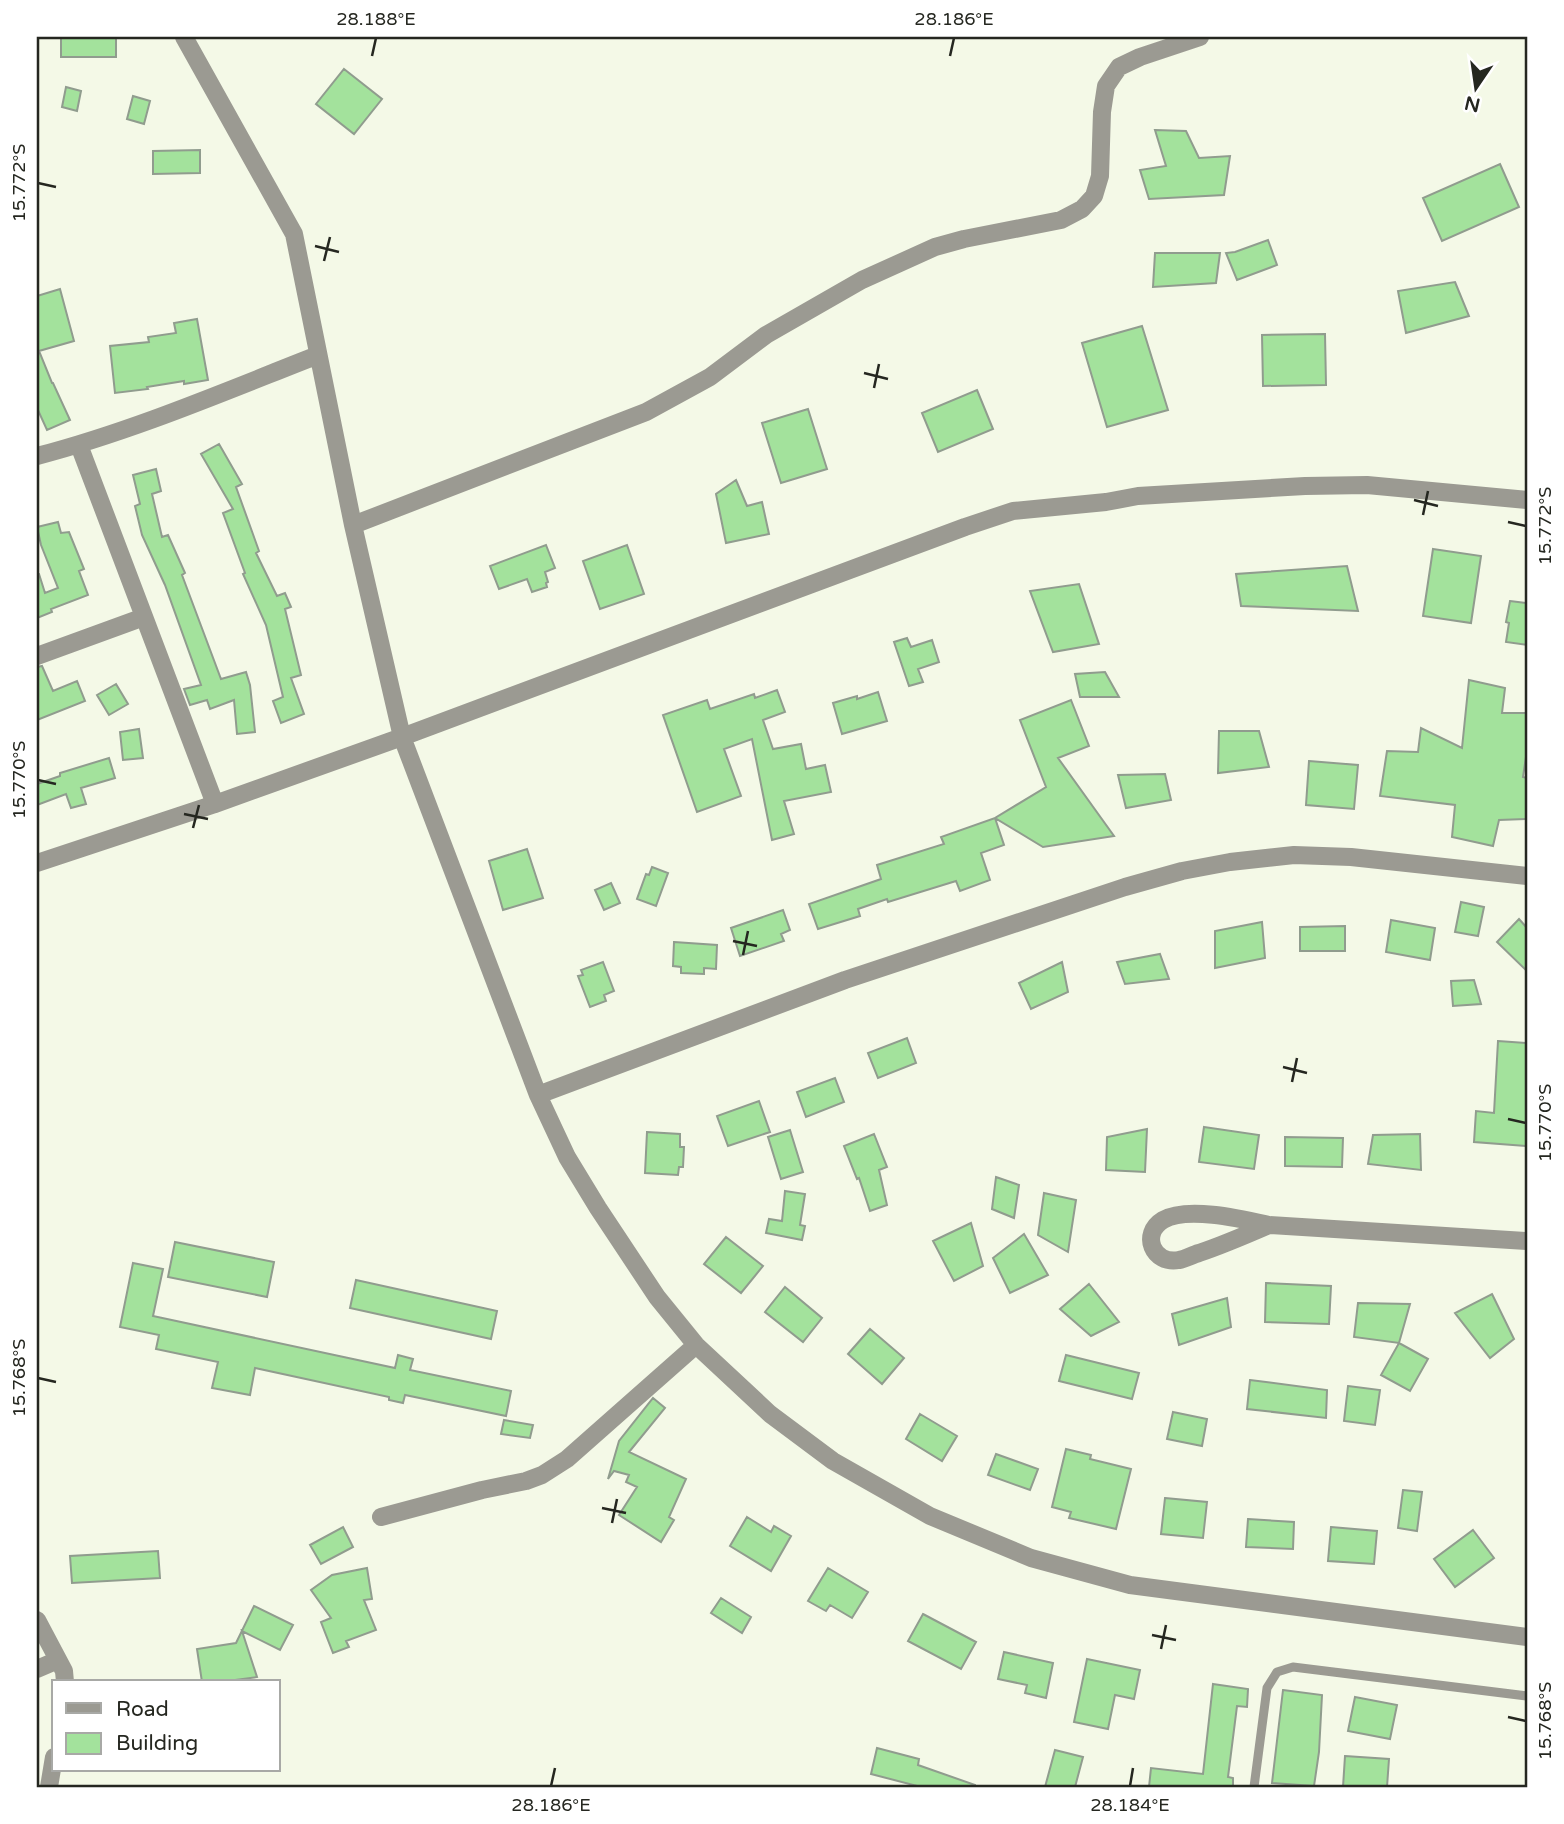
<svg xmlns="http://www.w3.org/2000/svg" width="1564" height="1824" viewBox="0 0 1564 1824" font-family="'Varela Round',sans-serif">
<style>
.building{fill:#a3e29c;stroke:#909c8e;stroke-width:2}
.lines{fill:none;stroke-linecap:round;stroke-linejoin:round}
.lane{stroke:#9b9a92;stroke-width:9}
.street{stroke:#9b9a92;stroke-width:18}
.ticks{fill:none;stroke:#252720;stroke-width:2.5}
.neatline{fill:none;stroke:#252720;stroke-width:2.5}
.ticks-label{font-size:18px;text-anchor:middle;fill:#252720}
</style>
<rect width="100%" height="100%" fill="#f4f9e7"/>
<path class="building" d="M61,37H116V57H61Z
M344,69L382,99L354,134L316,104Z
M66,87L81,91L77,111L62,107Z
M133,96L150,101L144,124L127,119Z
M1155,130L1186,131L1199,158L1230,156L1224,195L1149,199L1140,170L1166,166Z
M200,150V173L153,174V151Z
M1500,164L1519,207L1442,241L1423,198Z
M1268,240L1277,265L1237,280L1226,253L1235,252Z
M1155,253H1220L1216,283L1153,287Z
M1455,282L1469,316L1406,333L1398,291Z
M60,289L74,341L39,351L52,383H53L70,420L47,430L37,408V296Z
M197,319L208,380L184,384V381L147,387L148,389L115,393L110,346L149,342L148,337L176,333L174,323Z
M1142,326L1168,410L1107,427L1082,343Z
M1325,334L1326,385L1263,386L1262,335Z
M977,390L993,429L938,452L922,413Z
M808,409L827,469L781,483L762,423Z
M219,444L242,484L236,487L259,551L256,553L277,596L285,593L291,607L285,609L301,675L291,678L304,714L281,723L273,701L283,697L266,625L243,574L245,573L223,513L233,509L201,454Z
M156,469L161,491L152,494L162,537L168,535L185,573L182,575L221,679L246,672L250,685L255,732L237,734L234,700L210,709L207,700L190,705L184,689L201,685L165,585L142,535L135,506L140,504L133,475Z
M736,480L747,506L762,502L769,534L726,543L716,494Z
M58,522L61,533L69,532L84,569L79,571L88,595L51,609L52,612L37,618V574H39L45,593L58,588L41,545L37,527Z
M546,545L555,568L545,572L548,582L546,583L547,587L532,592L527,579L499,589L490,566Z
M627,545L644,594L600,609L583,561Z
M1433,549L1481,556L1471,623L1423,616Z
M1347,566L1358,611L1241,606L1236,574Z
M1079,584L1099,644L1053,652L1030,591Z
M1510,601L1527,603V645L1506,642L1509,623L1506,622Z
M907,638L911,647L932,640L939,662L918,669L923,682L909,686L894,642Z
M42,666L53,691L77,681L85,701L37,720V667Z
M1105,672L1119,697H1080L1075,674Z
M1469,680L1505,688L1502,713H1527V750L1523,777L1527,778V819L1499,820L1493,846L1452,837L1455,805L1380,796L1387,751L1418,752L1421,728L1462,748Z
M116,684L128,704L109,715L97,695Z
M777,690L785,712L763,720L773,749L801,744L806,769L825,765L831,792L784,801L794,834L772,840L752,739L724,749L741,796L697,812L663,715L707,700L710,709L754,694L755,698Z
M878,692L887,721L842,734L833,703L857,696V699Z
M1071,700L1089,746L1058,758L1114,836L1043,847L995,818L1046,787L1020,720Z
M139,729L143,758L123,760L120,732Z
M1219,731H1259L1269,767L1218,773Z
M109,758L115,778L81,788L86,804L71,808L66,794L37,805V784L60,776V773Z
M1309,761L1358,765L1354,809L1306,805Z
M1165,774L1171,800L1126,808L1118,775Z
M995,818L1004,845L981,853L990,880L960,891L956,881L888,902L887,899L858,909L860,916L818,929L809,904L881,879L877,865L944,844L941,837Z
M527,849L543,898L503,910L489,861Z
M652,867L668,873L656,906L637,899L646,874L649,875Z
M611,883L620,903L604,910L595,890Z
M1461,902L1484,907L1478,936L1455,932Z
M783,910L790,930L781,934L784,941L740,956L731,928Z
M1519,919L1527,928V971L1497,942Z
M1391,920L1435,928L1430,960L1386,952Z
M1262,922L1265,958L1215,968V931Z
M1345,926V951H1300V927Z
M674,942L717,945L716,969L704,968V974L681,973V967L673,966Z
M1160,954L1169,979L1125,984L1117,962Z
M603,962L614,991L604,995L606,1001L590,1007L578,976L583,975L581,970Z
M1062,962L1068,992L1031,1009L1019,983Z
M1474,980L1481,1004L1453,1006L1451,981Z
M907,1038L916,1063L878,1078L868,1053Z
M1498,1041L1527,1043V1146L1474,1142L1476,1111L1494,1113Z
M835,1078L844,1102L806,1117L797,1092Z
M759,1101L770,1132L728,1146L717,1116Z
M1204,1127L1259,1135L1254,1169L1199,1162Z
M1147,1129L1145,1172L1106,1170L1107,1137Z
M790,1130L803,1172L781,1179L768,1137Z
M647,1132L680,1134V1147H684L683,1167H679L678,1175L645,1173Z
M874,1134L887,1167L879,1170L887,1205L870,1211L859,1178L857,1179L844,1146Z
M1420,1134L1421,1170L1368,1164L1373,1135Z
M1285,1137L1343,1138L1342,1167L1285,1166Z
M996,1177L1019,1185L1014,1218L992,1209Z
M785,1191L805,1194L800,1225L805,1226L802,1240L766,1233L769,1219L782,1221Z
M1044,1193L1076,1200L1068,1252L1038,1235Z
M971,1223L983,1266L954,1281L933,1241Z
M1024,1234L1048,1275L1010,1293L993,1258Z
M726,1237L763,1266L741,1293L704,1264Z
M175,1242L274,1262L267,1297L168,1277Z
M133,1263L163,1269L153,1316L395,1368L398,1355L413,1359L410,1370L511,1391L506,1416L405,1395L403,1403L389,1400V1397L255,1368L250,1395L212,1388L218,1362L156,1349L159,1335L120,1327Z
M356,1280L497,1311L491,1339L350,1308Z
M1266,1283L1331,1286L1329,1324L1265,1322Z
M1089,1284L1119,1322L1091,1336L1060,1309Z
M785,1287L822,1318L803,1342L765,1312Z
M1492,1294L1514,1339L1490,1358L1455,1313Z
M1227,1298L1231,1327L1179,1345L1172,1314Z
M1358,1303L1410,1304L1399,1343L1354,1337Z
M870,1329L904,1358L882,1384L848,1354Z
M1399,1343L1428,1359L1410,1391L1381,1375Z
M1066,1355L1139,1373L1132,1399L1059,1381Z
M1250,1380L1327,1390L1326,1418L1247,1409Z
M1348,1386L1380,1390L1375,1425L1344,1421Z
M653,1398L665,1408L629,1452L686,1479L669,1517L674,1520L661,1542L619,1515L637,1487L626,1482L629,1475L614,1471L608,1479L619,1441Z
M1173,1412L1207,1419L1202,1446L1167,1439Z
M920,1414L957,1436L942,1461L906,1439Z
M504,1420L533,1425L530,1438L501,1434Z
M1066,1449L1091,1455L1090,1459L1131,1469L1116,1529L1069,1518L1071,1512L1052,1507Z
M996,1454L1038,1469L1030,1490L988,1475Z
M1403,1490L1422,1492L1417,1531L1398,1528Z
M1165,1498L1207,1502L1203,1538L1161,1534Z
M747,1517L771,1532L774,1526L791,1536L771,1571L730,1546Z
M1248,1519L1294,1522L1293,1549L1246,1547Z
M343,1527L353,1547L321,1564L310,1545Z
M1331,1527L1377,1531L1374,1564L1328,1561Z
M1473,1530L1494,1558L1455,1587L1434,1559Z
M158,1551L160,1578L72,1583L70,1556Z
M367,1568L372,1599L364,1600L376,1630L346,1641L349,1647L333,1653L321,1622L331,1618L311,1590L332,1575Z
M828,1568L868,1592L852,1618L830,1605L826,1611L808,1601Z
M721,1598L751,1617L742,1633L711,1613Z
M254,1606L293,1625L280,1650L242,1631L257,1677L220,1682H202L197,1649L236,1643Z
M923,1614L976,1642L961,1669L908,1641Z
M1004,1652L1053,1663L1046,1698L1025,1693L1027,1685L998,1679Z
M1087,1659L1140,1670L1134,1699L1115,1695L1108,1729L1074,1722Z
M1213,1684L1248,1689L1247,1707L1237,1706L1228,1777L1233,1778V1787H1149L1151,1768L1203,1774Z
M1283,1690L1322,1695L1319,1752L1314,1786L1272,1783Z
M1355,1697L1397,1705L1390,1739L1348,1731Z
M877,1748L919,1759L918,1765L975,1785V1787H921L871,1774Z
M1055,1750L1083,1757L1075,1787H1045Z
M1345,1756L1389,1759L1387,1787H1343Z"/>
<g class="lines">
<path class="lane" d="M1254,1787L1267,1688L1277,1672L1293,1667L1527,1696"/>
<path class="street" d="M184,37L294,234L353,525L402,737L538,1095L567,1157L598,1208L657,1297L696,1345L770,1414L833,1461L930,1516L1031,1558L1130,1585L1527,1637
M79,445L215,804
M37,456C133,431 226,391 318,355
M353,525L646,412L710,377L766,335L862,280L935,247L964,239L1061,220L1082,209L1094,196L1100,176L1102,112L1106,86L1119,67L1140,57L1200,37
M37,656L144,617
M37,863L215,804L402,737L965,527L1013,511L1106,502L1138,496L1305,486L1367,485L1527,500
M538,1095L845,980L1125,887L1182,871L1230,862L1294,855L1351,857L1527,876
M1269,1225C1246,1235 1223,1245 1199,1253C1192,1255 1185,1259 1179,1260C1153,1265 1140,1234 1163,1220C1187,1206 1242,1219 1269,1225L1527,1241
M381,1517L482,1490L526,1481L542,1475L567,1459L696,1345
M37,1620L64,1671L65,1682
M37,1669L58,1660
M49,1787L54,1757"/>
</g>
<path class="ticks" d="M372,56L376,38M950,56L954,38M38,183L56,187M315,246L339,252M324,261L330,237M864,373L888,379M874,388L879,364M1414,500L1438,506M1423,515L1428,491M1508,522L1526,526M38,780L56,784M184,814L208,819M193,828L199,805M733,941L757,946M743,955L748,931M1283,1067L1307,1073M1292,1082L1297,1058M1508,1119L1526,1123M38,1378L56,1382M602,1508L626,1513M612,1523L617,1499M1152,1635L1176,1640M1161,1649L1166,1625M1508,1717L1526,1721M551,1786L555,1768M1130,1786L1133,1768"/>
<rect width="1564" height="1824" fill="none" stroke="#ffffff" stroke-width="77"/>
<rect x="52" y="1680" width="228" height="91" fill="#ffffff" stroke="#a8a9a6" stroke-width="2"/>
<rect x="66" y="1703" width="35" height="10" fill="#9b9a92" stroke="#a8a9a6" stroke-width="2"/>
<text x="116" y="1716" font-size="21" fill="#252720">Road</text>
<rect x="66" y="1733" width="35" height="21" fill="#a3e29c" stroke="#a8a9a6" stroke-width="2"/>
<text x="116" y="1750" font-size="21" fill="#252720">Building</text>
<g transform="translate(1476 88) rotate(193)" stroke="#ffffff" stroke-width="5" paint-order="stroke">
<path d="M0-5L12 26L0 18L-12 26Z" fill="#252720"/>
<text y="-10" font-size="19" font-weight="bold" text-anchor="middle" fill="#252720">N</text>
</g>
<rect x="38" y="38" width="1488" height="1748" class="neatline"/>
<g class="ticks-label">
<text x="376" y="25">28.188°E</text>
<text x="954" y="25">28.186°E</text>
<text transform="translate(19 183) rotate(-90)" y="6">15.772°S</text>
<text transform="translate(1545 526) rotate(-90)" y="6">15.772°S</text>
<text transform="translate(19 780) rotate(-90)" y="6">15.770°S</text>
<text transform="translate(1545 1123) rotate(-90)" y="6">15.770°S</text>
<text transform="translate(19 1378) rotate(-90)" y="6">15.768°S</text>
<text transform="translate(1545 1721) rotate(-90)" y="6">15.768°S</text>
<text x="551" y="1811">28.186°E</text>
<text x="1130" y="1811">28.184°E</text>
</g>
</svg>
